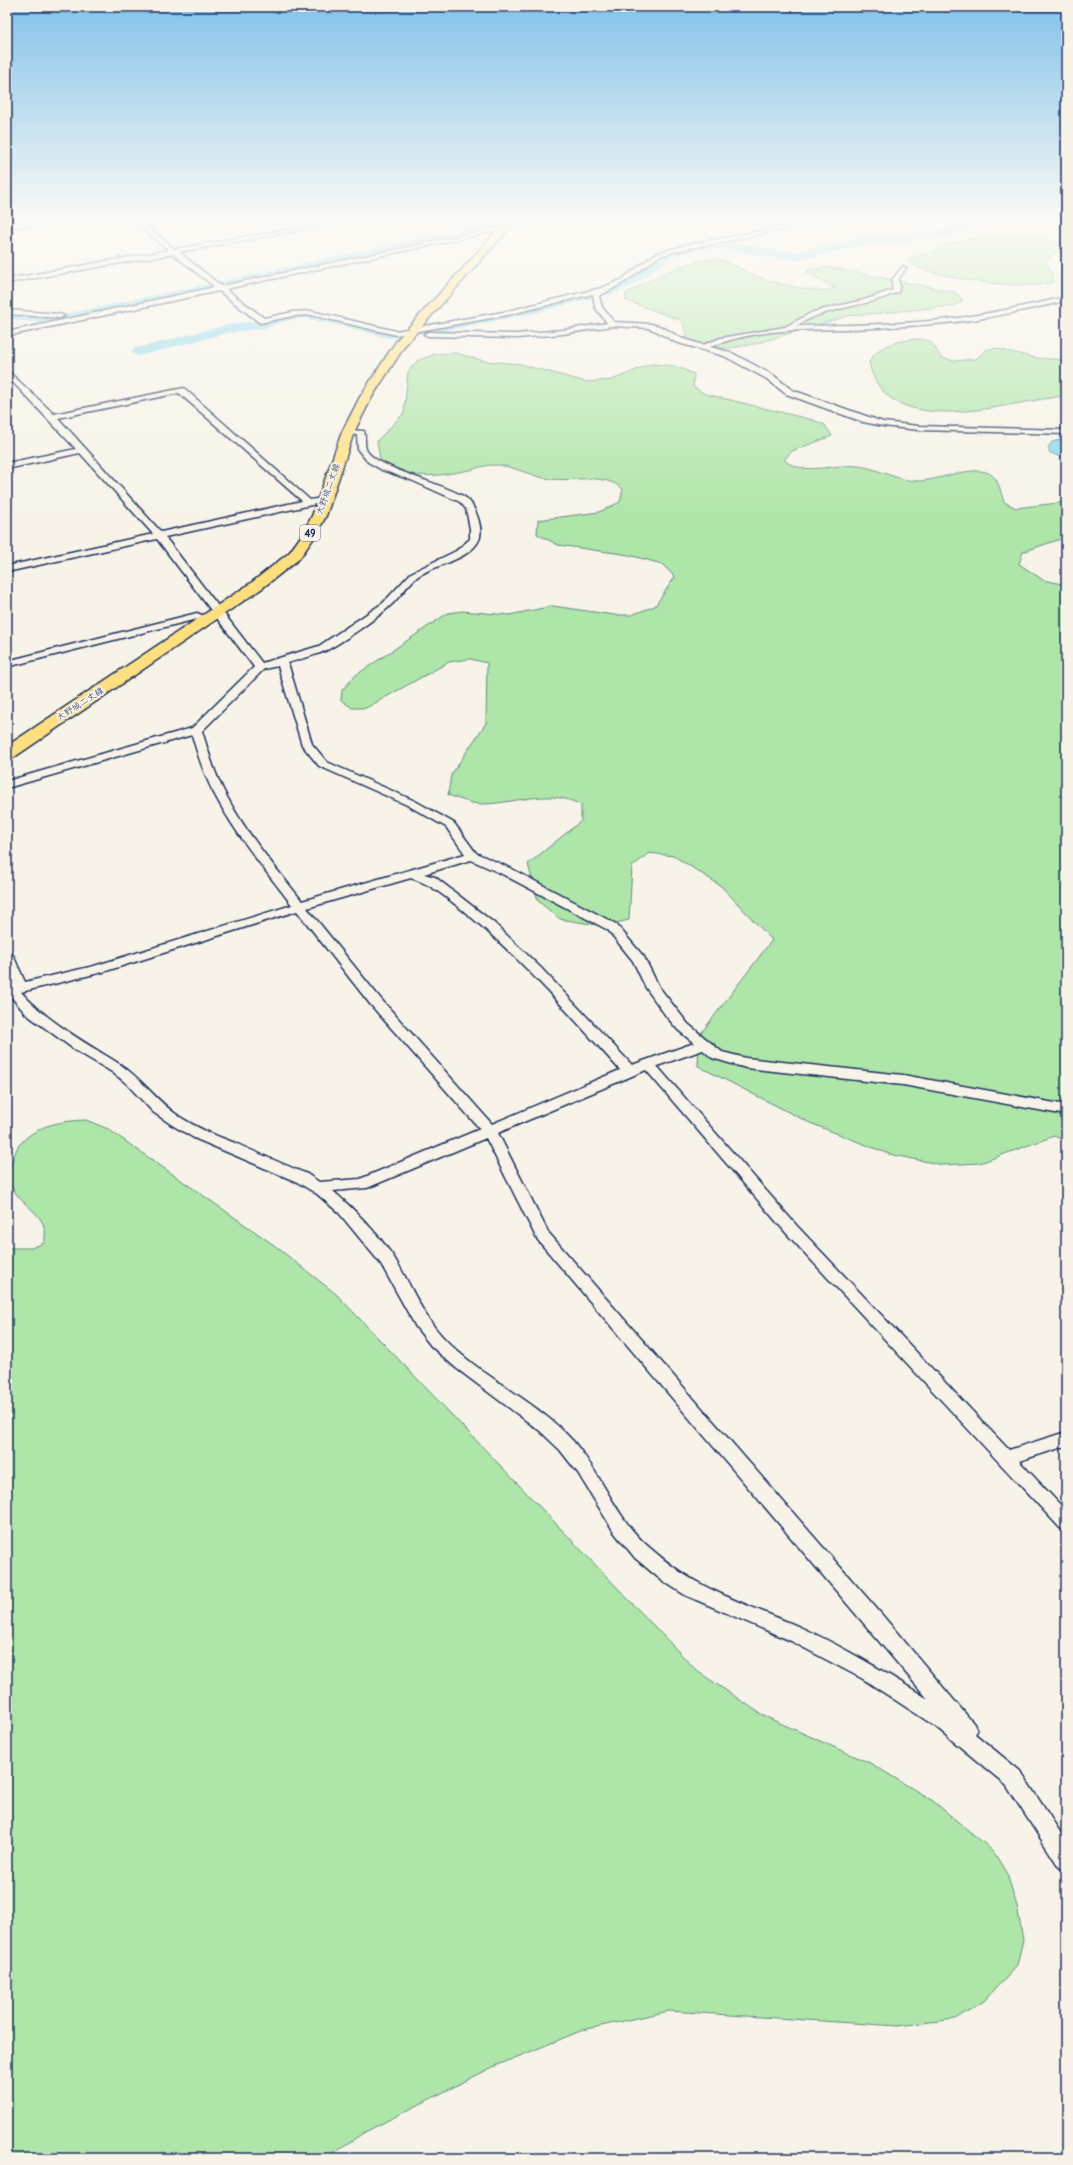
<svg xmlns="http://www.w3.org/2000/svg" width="1073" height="2165" viewBox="0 0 1073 2165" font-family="Pangolin,'Klee One',sans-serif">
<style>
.green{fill:#aee5a8;stroke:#648a83}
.water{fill:#8bd6ec;stroke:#5e93b3}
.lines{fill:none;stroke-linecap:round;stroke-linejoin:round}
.river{fill:#8bd6ec;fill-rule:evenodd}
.minor-casing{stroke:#1b2f5e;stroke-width:3}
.secondary-casing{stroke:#1b2f5e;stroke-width:3}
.primary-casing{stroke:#1b2f5e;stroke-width:3}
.minor{fill:#f7f3e8;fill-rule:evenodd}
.secondary{fill:#f7f3e8;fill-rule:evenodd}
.primary{fill:#fddf80;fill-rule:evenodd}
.labels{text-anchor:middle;stroke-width:3.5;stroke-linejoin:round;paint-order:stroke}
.far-street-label{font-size:9px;fill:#1b2f5e;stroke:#f7f3e8}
.shield{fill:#f7f3e8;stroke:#5d6a87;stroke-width:1}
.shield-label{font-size:10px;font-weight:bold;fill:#1b2f5e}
</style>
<rect width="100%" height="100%" fill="#f7f3e8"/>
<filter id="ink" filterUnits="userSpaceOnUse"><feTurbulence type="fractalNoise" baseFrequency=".025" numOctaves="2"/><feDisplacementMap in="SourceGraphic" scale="8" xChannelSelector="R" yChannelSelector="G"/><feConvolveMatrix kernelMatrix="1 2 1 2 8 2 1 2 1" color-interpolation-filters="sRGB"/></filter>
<g filter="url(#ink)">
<path class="green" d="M1030,234L1066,245V248L1054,253L1046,261L1053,276L1054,282C1031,292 928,278 908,262L911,258L938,250L952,243L996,235Z
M713,259C728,259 742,271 756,276C770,282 823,296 835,288L807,272L808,270L827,267L950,291L956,293L962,299V301L954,306L848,316L754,344L731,348L705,347L688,341L683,323L680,320L625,300L626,294C649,280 685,260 713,259Z
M915,339C936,339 931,345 942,358L954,361L976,359L986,350L994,348L1036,358L1066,360V396C1011,400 887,445 869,363C878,344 896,342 915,339Z
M456,353L484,361L520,364L586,382L612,380L651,364L675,366L694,374L693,387L705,394L813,420L825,425L832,436L792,451L784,460C805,477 833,463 858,466C879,468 898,482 920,481C939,480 968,467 986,472C999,476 1000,491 1004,502L1016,508L1066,502V537L1023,552L1019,564L1043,580L1066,585V1141L1054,1136L980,1163L943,1165L889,1154L810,1123L698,1066L699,1036L772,940L721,886L674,856L649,853L632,867L629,920L603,926L560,919L538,901L528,864L581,821V805C548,787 513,805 478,804C469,803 457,798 448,795L451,775L486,723L487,663L470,659L449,662L366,708H352L341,700L342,690L356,675L448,613L462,611L509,615L553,606L614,615H631L655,606L675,577L662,564L629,555L558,545L537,534L538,520L599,512L620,502L623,489C603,472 574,482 550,479C532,477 510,464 493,465C486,465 477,468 470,470C431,477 415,481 380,460L377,441L404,413L408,372L417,361L435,354Z
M86,1120L108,1129L274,1245L336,1294L697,1671L764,1716L870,1763L933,1801L993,1851L1007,1874L1017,1906L1023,1940L1017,1965L984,2001L955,2019L898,2026L669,2011L583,2030L493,2067L365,2132L325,2158H7V1248H31L44,1243C52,1213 19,1208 10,1183C8,1175 10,1166 13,1159C15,1154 17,1146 21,1143C38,1124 62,1121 86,1120Z"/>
<path class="water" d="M1066,438V459L1050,453L1048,448L1052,442Z"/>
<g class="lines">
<path class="river" d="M502,221H523L517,224L66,322L53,324L7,319V311L53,316L66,314Z
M969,221H984L957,235L858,246L799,260L781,259L716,248L698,249L673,256L632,286L614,293L534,313L438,332L388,338L348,327L303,318L280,322L265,328L227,333L138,356L131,352L133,349L227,325L262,320L271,316L303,310L350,319L388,330L438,324L534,305L604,287L624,280L665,250L697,241L716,240L781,251L799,252L858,238L954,228Z"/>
<defs>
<path id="minor" d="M133,221H140L175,249L336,221H349L179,252L221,286L508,226L509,227L506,229L226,289L264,318L293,312L311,311L396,331L503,312L601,288L621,280L655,254L685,245L816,221H828L686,249L659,256L625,282L599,296L602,307L614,322L651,324L662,327L681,338L703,345L721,338L785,327L813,312L867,299L893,290L892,280L903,266L906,268L898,280L900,286L898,292C865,308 827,306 796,326C849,325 904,325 958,318C994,313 1030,305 1066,297V301C1029,309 993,318 955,322C929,325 902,326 876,328C821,331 763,325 710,347L730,352L773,375L792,390L883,422L919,426L1066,430V434L919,430L883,426L863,422L786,394L767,379L724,356L675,342L656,331L648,328L612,326L563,334L517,338L428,336L424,334L428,332L517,334L563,330L607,323L595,307L593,294L503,316L396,335L311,315L293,316L260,323L219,291L7,336V332L215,287L173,254L7,283V279L169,250Z
M7,310L60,314L64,316L60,318L7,314Z
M7,370L54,414L184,388L310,500L328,497V501L325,502L165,537L262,663L319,646L383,603L411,573L456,551L470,539V529L466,509L460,502L411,480L382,470L368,462L358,450L357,435L345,434V430L364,431C366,437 364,443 366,449C373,468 447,484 466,498C475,505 484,529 479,540C470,560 433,565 417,577C407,585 400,597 390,606C380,616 337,646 325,651C313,656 300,659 288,663L312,744L327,762L415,801L440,815L454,823L476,853L510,868L616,924L644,957L659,987L688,1024L722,1052L746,1058L903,1075L1066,1105V1115L903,1085L746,1068L712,1058L703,1050L657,1066L797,1226L1009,1450L1066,1432V1446L1019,1461L1066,1511V1531L1060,1528L787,1234L646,1070L498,1133L548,1232L883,1616L974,1724L977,1731L975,1734L1020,1771L1066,1841V1871L1059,1867L1006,1785L935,1726L863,1679L791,1641L685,1595L660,1579L635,1558L614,1532L578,1473L560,1450L540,1431L456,1368L431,1346L416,1327L381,1264L339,1213L317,1194L297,1182L194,1138L172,1125L153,1112L126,1083L112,1072L75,1050L26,1014L7,992V986L12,985L7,971V951L13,955L25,982L94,966L292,905C265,870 237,836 216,797C205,778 198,756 192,735L7,788V781L192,728L254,667L157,539L7,572V566L153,534L80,453L7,469V463L76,449L7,376ZM179,393L302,501L161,532L58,418ZM278,666L302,745L319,766L407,805L446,827L465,854L302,901C276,868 247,835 227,797C215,776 209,753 202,731L264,669ZM471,860L502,874L608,930L633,961L646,988L666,1016L678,1030L694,1043L632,1065L541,968L494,923L435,877L424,874ZM411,878C431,884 443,895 460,908C519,955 569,1014 620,1070L492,1124L380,998L307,908ZM297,911L370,1004L480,1129L360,1179L319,1182L307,1174C283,1164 259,1154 235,1143C216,1136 197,1128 180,1117C157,1102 143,1080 121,1065C86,1043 49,1023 21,992L103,972ZM486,1138L537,1239L928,1699C888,1674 846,1648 802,1628C768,1613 732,1601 699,1583C681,1574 665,1561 650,1548C616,1520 602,1474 573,1441C535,1399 479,1377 441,1335C420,1312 410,1282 393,1256C377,1233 355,1210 333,1191L367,1188Z
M197,613L211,619L206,622L197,619L7,667V661Z"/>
<path id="secondary" d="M21,221H45L41,224L7,228V222Z"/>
<path id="primary" d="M506,221H516L406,344L372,397L354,432L326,516L316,535L299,559L261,589L13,758L7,759V746L251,583L289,553L302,535L312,516L342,432L360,397L397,340Z"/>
</defs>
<use href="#minor" class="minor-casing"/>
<use href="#secondary" class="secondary-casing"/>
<use href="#primary" class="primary-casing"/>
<use href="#minor" class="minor"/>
<use href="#secondary" class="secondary"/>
<use href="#primary" class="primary"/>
</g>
</g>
<linearGradient id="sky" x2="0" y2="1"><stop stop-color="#83c2ea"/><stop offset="0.42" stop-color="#fbfaf5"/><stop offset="1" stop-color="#fbfaf5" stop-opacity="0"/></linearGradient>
<rect width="1073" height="524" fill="url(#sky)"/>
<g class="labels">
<g class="far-street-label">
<text transform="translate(328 489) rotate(-70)" y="3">大野城二丈線</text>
<text transform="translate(80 704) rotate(-33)" y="3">大野城二丈線</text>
</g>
<rect class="shield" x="300" y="525" width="20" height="16" rx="3"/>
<g class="shield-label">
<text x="310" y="537">49</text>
</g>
</g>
<rect width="1073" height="2165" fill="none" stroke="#f7f3e8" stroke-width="24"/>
<rect x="12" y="12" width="1049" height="2141" fill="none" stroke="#1b2f5e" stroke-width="1.5" filter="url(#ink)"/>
</svg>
